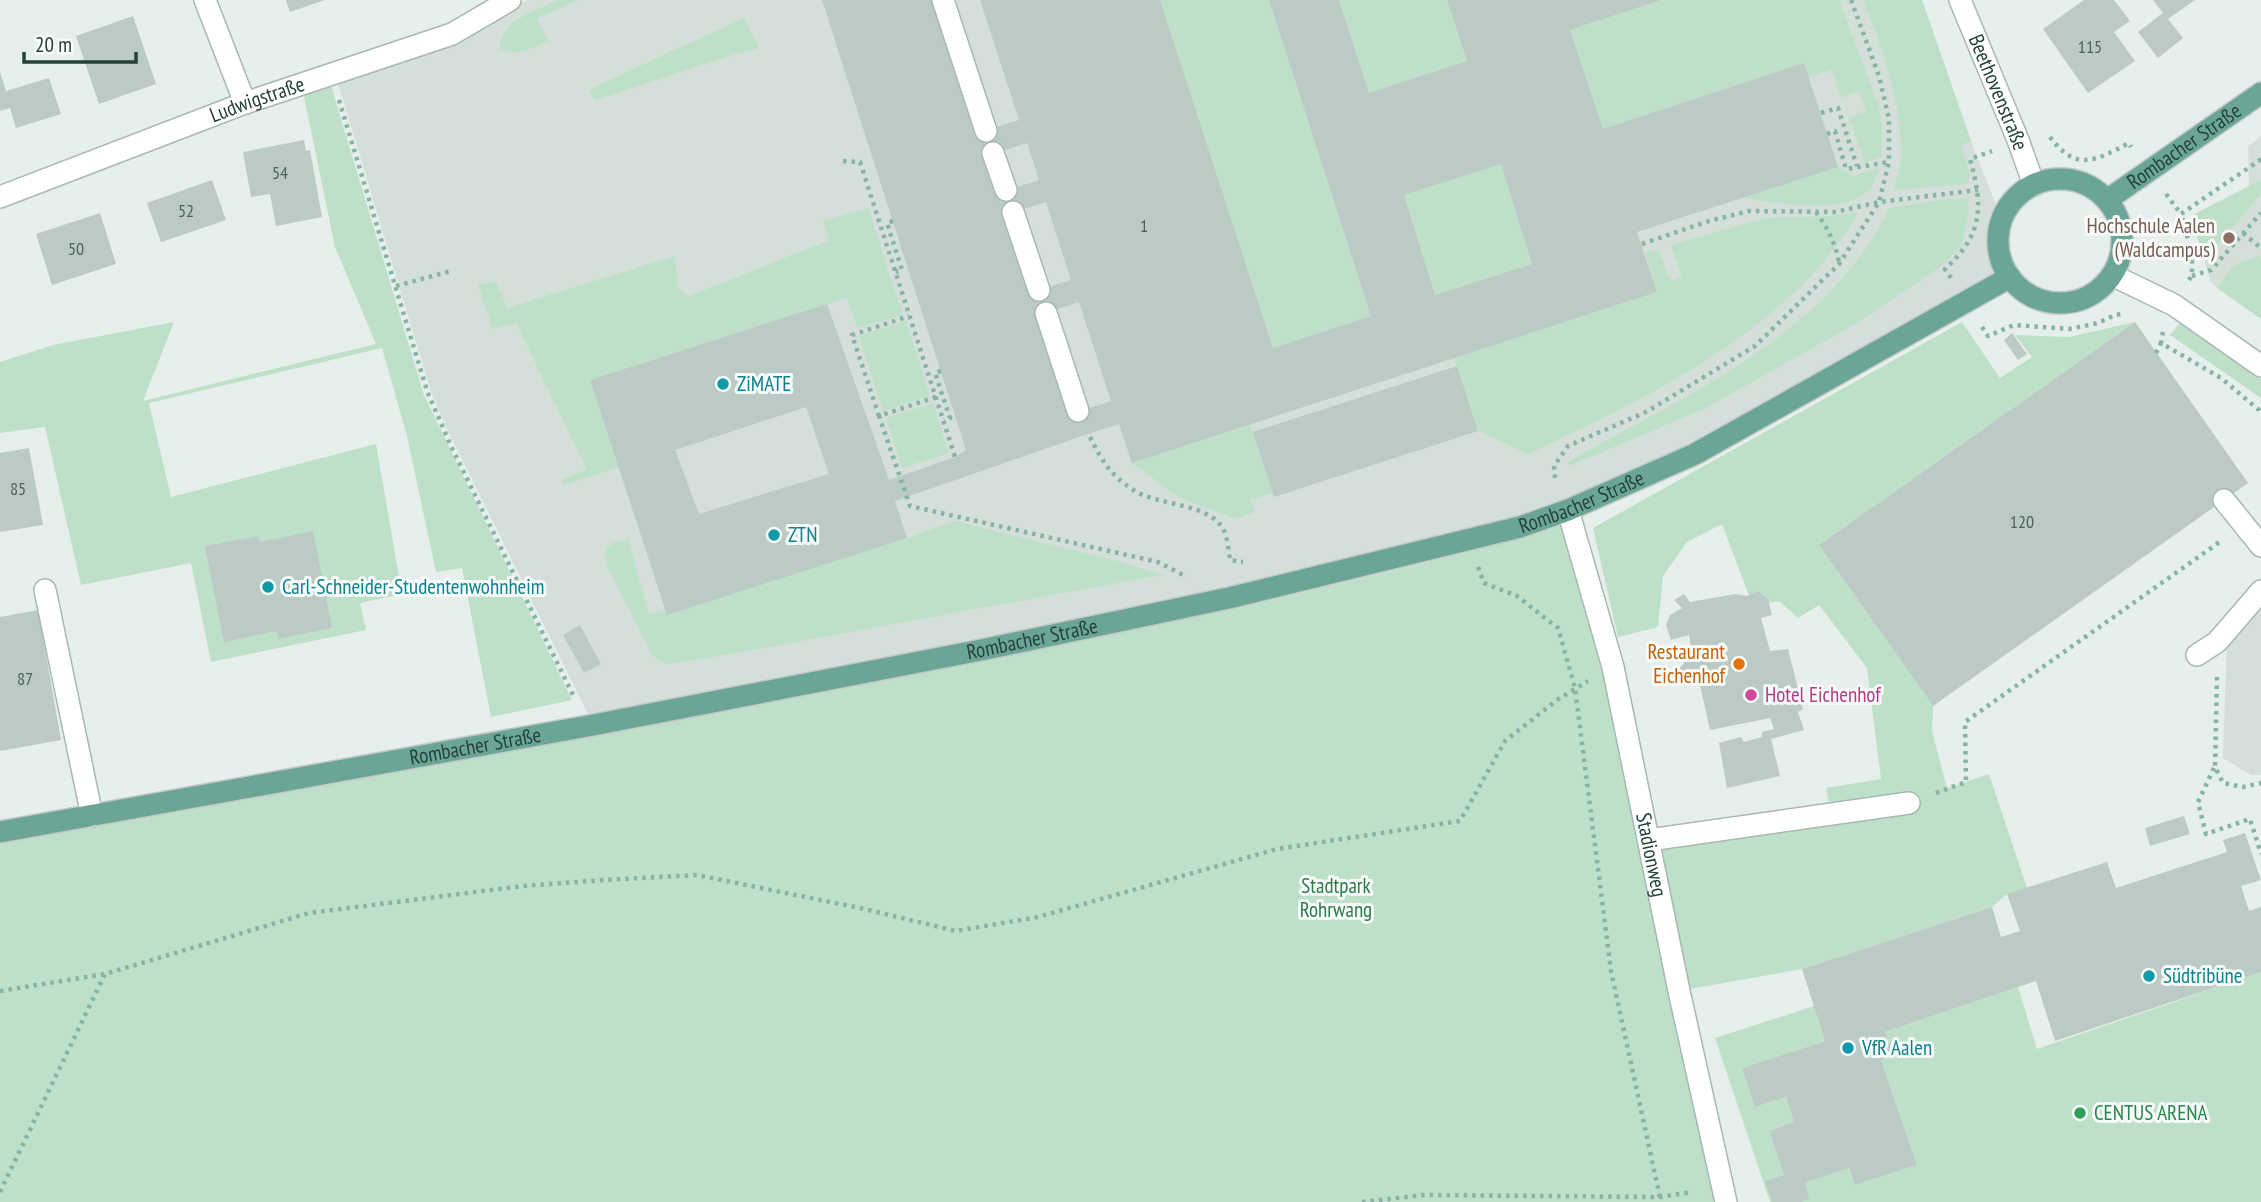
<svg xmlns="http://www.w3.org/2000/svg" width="2261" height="1202" viewBox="0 0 2261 1202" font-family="'PT Sans Narrow',sans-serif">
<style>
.built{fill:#d4dfda}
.green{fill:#bfe0c8}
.building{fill:#bbcac4;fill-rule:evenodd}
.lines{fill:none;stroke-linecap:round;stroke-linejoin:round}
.minor-casing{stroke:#a8b8b2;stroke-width:24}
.major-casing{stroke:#c2cac8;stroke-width:24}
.path{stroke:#86b3a5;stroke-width:4.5;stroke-dasharray:3.5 5;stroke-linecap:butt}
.minor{stroke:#fff;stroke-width:21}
.major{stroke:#6aa596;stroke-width:21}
.education-dot{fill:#8d6e63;stroke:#f7fbf9;stroke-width:2.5}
.culture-dot{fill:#0f9aa8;stroke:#f7fbf9;stroke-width:2.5}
.food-dot{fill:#e8710a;stroke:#f7fbf9;stroke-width:2.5}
.hotel-dot{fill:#d1479c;stroke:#f7fbf9;stroke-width:2.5}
.leisure-dot{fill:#2e9e5b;stroke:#f7fbf9;stroke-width:2.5}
.labels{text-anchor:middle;stroke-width:6;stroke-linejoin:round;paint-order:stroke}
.number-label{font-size:18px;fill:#4a645c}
.street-label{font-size:21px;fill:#24423a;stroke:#f7fbf9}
.education-label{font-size:21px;fill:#785e54;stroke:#f7fbf9;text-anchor:end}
.culture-label{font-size:21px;fill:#0d838f;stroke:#f7fbf9;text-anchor:start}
.food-label{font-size:21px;fill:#c56008;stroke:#f7fbf9;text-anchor:end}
.hotel-label{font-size:21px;fill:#b23c85;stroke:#f7fbf9;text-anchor:start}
.park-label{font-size:21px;fill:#2d7a4b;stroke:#f7fbf9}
.leisure-label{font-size:21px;fill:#27864d;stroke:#f7fbf9;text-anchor:start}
</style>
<rect width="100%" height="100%" fill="#e6efeb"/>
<path class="built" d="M527,0H1922L1971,141L1996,205L1994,275L1704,440L1557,507L1239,589L765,680L589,716L447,429L431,392L337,80L464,37Z
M2261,136V318L2211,283L2191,216L2249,186L2248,146Z
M2261,602V775H2251L2223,758L2227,640Z"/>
<path class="green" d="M558,0H577L537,19L548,40C534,48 515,58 500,48C499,21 537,10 558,0Z
M1160,0H1269L1371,316L1273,348Z
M1339,0H1447L1467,61L1369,93Z
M1662,0H1839L1877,101L1882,122L1881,157L1865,163L1849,117L1866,112L1859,91L1841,98L1832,70L1809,77L1603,129L1570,30Z
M1863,0H1922L1971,141L1961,145L1970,173L1968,184L1894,190C1896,179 1900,168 1901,158C1902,104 1883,49 1863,0Z
M744,18L759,48L733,55L596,100L590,94V90L603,83Z
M330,82L424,395L572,700L491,717L462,568L436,572L407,436L382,348L149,403L171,497L376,444L402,594L360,603L366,630L211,662L191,563L81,585L45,427L0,433V362L53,345L174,322L143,401L376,344L335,247L303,92Z
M1501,164L1532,264L1435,295L1404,195Z
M1838,167L1853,176L1879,168C1876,177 1874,186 1867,192C1843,216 1774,202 1743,198Z
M2261,180V194L2204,260L2191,216Z
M1947,199H1969L1968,218L1963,239L1956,252L1940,267L1855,324L1706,408L1569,466V461C1672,403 1785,354 1859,258C1871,243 1880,225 1890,208Z
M868,208L903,315L857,328L847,298L590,380L619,467L564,485L562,480L587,469L516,323L493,329L478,285L496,281L507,308L675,256L678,287L688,296C736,279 781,258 829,241L823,221Z
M1858,212C1796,327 1642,401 1528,454L1478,431L1454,358L1657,292L1645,252L1659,249L1670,281L1682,276L1671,245L1766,218L1830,216Z
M2259,255L2261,258V319L2217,288L2231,267Z
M906,321L930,396L883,411L859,336Z
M1962,322L2000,378L2032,357L2015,335L2069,337L2135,322L1819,545L1933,706L1932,731L1947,788L1989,774L2027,888L2007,894L1992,907L1802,969L1679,991L1649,840L1831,813L1826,788L1881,779L1867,668L1819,605L1798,618L1779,601L1753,606L1722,524L1687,542L1663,576L1658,627L1618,637L1593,528Z
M2181,322L2261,379V398L2170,335Z
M933,403L949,453L902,468L886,418Z
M1251,425L1273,493L1250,500L1254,512L1236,519L1180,498L1132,463Z
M954,521L1122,562L1162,575L708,658L665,664L652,655L607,566L605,556L607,548L613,543L628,539L649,614L665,610L667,614L907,538Z
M1563,525L1601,640L1719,1202H0V844L455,760L1230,610L1461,554Z
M2261,972V1202H1800L1810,1199L1805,1183L1849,1168L1855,1185L1917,1165L1881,1060L1894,1055L1885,1032L2018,987L2037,1049Z
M1814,1006L1825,1041L1742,1068L1755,1107L1786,1097L1794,1122L1769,1131L1784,1175L1772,1202H1770L1715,1038Z"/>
<path class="building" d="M286,0H325L290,12Z
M822,0H936L978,133L1019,120L980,0H1160L1273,348L1371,316L1269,0H1339L1369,93L1467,61L1447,0H1661L1570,30L1603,129L1804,63L1838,167L1637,232L1657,292L1132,463L1119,424L1079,437L895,501L907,538L667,615L590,380L827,304L889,480L955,457L966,450ZM1027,143L1039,180L999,193L986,156ZM1501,164L1532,264L1435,295L1404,195ZM1046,202L1071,280L1030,293L1005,215ZM1079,302L1111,401L1071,414L1039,315ZM806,407L829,474L699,514L675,450Z
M2084,0H2114L2130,21L2114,32L2135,61L2088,93L2043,29Z
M2153,0H2195L2168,19L2183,38L2158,58L2138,32L2163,13Z
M133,16L156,84L99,104L76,36Z
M0,72L6,91L49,78L61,114L16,128L10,108L0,111Z
M304,140L306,151L310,150L322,217L276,226L270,194L251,197L243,152Z
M212,180L226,220L161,242L147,203Z
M100,213L116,264L52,285L36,234Z
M2135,322L2248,483L1933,706L1819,545Z
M2012,333L2027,354L2018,360L2004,340Z
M1457,366L1478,431L1274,497L1253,432Z
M29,448L43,525L0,532V453Z
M313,531L332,628L278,639L277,631L224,642L205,546L258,536L260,542Z
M1758,591L1768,599L1772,615L1761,618L1770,651L1788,649L1803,709L1798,712L1804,730L1771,739L1780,776L1727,788L1719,743L1741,737L1744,742L1762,737V732L1774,729L1770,718L1710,730L1699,680L1688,682L1681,676L1679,669L1685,662L1693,661L1689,635L1671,640L1666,625L1670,615L1682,608L1674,600L1684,594L1690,602L1735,594L1747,596Z
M38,610L61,740L0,751V617Z
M580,625L601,664L584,673L563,635Z
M2184,816L2190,834L2150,846L2145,828Z
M2245,833L2261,880L2241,886L2249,911L2261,907V972L2055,1041L2036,981L1885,1032L1894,1055L1881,1060L1917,1165L1855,1185L1849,1168L1805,1183L1810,1199L1800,1202H1772L1765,1181L1784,1175L1769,1131L1794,1122L1786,1097L1755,1107L1742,1068L1825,1041L1802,969L1992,907L2001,937L2020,931L2007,894L2107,862L2116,888L2227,852L2223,840Z"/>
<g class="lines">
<defs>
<g id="minor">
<path d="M205,0L245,103"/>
<path d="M943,0L986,131"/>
<path id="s1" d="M1960,0L2018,140L2034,185"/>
<path d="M993,153L1006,190"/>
<path id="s2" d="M0,197L245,103L452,34L510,0"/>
<path d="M1013,212L1039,290"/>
<path d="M2112,275L2174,305L2261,366"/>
<path d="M1046,313L1078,411"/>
<path d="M2224,500L2261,546"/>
<path id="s3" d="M1568,510L1613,667L1679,991L1726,1202"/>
<path d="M45,590L92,816"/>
<path d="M2197,655L2217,642L2261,591"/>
<path d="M1649,840L1909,803"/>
</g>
<g id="major">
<circle cx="2060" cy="241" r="62"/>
<path id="s4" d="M2107,200L2261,93"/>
<path id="s5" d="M0,832L588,726L981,650L1229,598L1520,527L1568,510L1695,454L2010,277"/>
</g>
</defs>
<use href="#minor" class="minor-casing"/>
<use href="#major" class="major-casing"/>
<path class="path" d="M339,100L427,391L451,446L575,699
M1821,113L1838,108L1857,166
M1827,134L1835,131L1846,169L1889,162
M2050,137C2076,172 2095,161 2129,143L2131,147
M843,161L860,162L955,457
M2166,194L2181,214
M1816,212C1827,227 1836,244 1839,263
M893,221L887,223L902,270L896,272
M2243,233L2261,248
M1642,244L1709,221L1749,211L1836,212L1879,202L1978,190
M2192,276L2211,270L2261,213
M1951,278L1945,269C1984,233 1983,207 1970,159L1992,151
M2189,280C2198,267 2185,229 2181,214L2260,160L2261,162
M396,286L451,271
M1982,327L1988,336L2014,325L2069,329L2098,323L2115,315L2122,314
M2163,332L2161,343L2221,378L2259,410L2261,415
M2156,353L2161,343
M941,371L935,373L950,418L944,420
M936,397L879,416L910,506L1158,562L1187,577
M879,416L852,335L909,316
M1090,437C1102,461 1111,476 1135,491C1159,506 1214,503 1225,533C1228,542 1229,552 1230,560L1243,562
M1555,478L1554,466L1568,446L1646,412L1755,346L1839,264L1879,202L1889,162V119L1879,76L1851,0
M1478,567L1484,583L1517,596L1558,628L1575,688L1611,971L1661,1202
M2217,677L2215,767L2223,783L2243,787L2261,783
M2214,768L2198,802L2206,834L2250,819L2261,854
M1936,793L1966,782L1965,722L2221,541
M0,991L105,974L309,913L523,886L604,880L697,875L860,908L956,931L1038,917L1277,849L1460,821L1505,741L1557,700L1588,681
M0,1192L105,974
M1362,1202L1424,1195L1660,1197L1693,1192"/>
<use href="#minor" class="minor"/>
<use href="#major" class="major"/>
</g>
<circle class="education-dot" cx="2229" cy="238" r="7"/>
<g class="culture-dot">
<circle cx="723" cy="384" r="7"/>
<circle cx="774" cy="535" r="7"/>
<circle cx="268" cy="587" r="7"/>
<circle cx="2149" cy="976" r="7"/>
<circle cx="1848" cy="1048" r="7"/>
</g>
<circle class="food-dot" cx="1739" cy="664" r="7"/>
<circle class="hotel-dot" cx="1751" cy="695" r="7"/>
<circle class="leisure-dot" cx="2080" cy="1113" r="7"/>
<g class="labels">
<g class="number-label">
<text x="2090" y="53">115</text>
<text x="280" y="179">54</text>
<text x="186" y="217">52</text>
<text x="1144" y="232">1</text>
<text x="76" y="255">50</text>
<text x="18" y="495">85</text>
<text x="2022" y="528">120</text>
<text x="25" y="685">87</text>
</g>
<g class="street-label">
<text dy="7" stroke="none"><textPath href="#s1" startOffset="100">Beethovenstraße</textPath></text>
<text dy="7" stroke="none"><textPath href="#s2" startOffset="275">Ludwigstraße</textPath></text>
<text dy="7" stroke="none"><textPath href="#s4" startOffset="94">Rombacher Straße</textPath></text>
<text dy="7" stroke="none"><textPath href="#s5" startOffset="1617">Rombacher Straße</textPath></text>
<text dy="7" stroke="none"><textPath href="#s5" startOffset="1050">Rombacher Straße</textPath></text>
<text dy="7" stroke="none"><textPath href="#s5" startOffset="483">Rombacher Straße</textPath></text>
<text dy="7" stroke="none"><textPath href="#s3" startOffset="355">Stadionweg</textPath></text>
</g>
<g class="education-label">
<text x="2215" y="233">Hochschule Aalen<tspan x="2215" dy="24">(Waldcampus)</tspan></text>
</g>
<g class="culture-label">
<text x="737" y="391">ZiMATE</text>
<text x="788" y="542">ZTN</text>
<text x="282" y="594">Carl-Schneider-Studentenwohnheim</text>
<text x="2163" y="983">Südtribüne</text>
<text x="1862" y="1055">VfR Aalen</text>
</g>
<g class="food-label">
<text x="1725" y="659">Restaurant<tspan x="1725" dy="24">Eichenhof</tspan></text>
</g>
<g class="hotel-label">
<text x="1765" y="702">Hotel Eichenhof</text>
</g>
<g class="park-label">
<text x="1336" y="893">Stadtpark<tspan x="1336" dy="24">Rohrwang</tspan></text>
</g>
<g class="leisure-label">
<text x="2094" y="1120">CENTUS ARENA</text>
</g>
</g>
<path d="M24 52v10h112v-10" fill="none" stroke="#24423a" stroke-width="3.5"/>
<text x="35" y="52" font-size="21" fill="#24423a" stroke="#f7fbf9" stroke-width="5" paint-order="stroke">20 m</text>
</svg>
